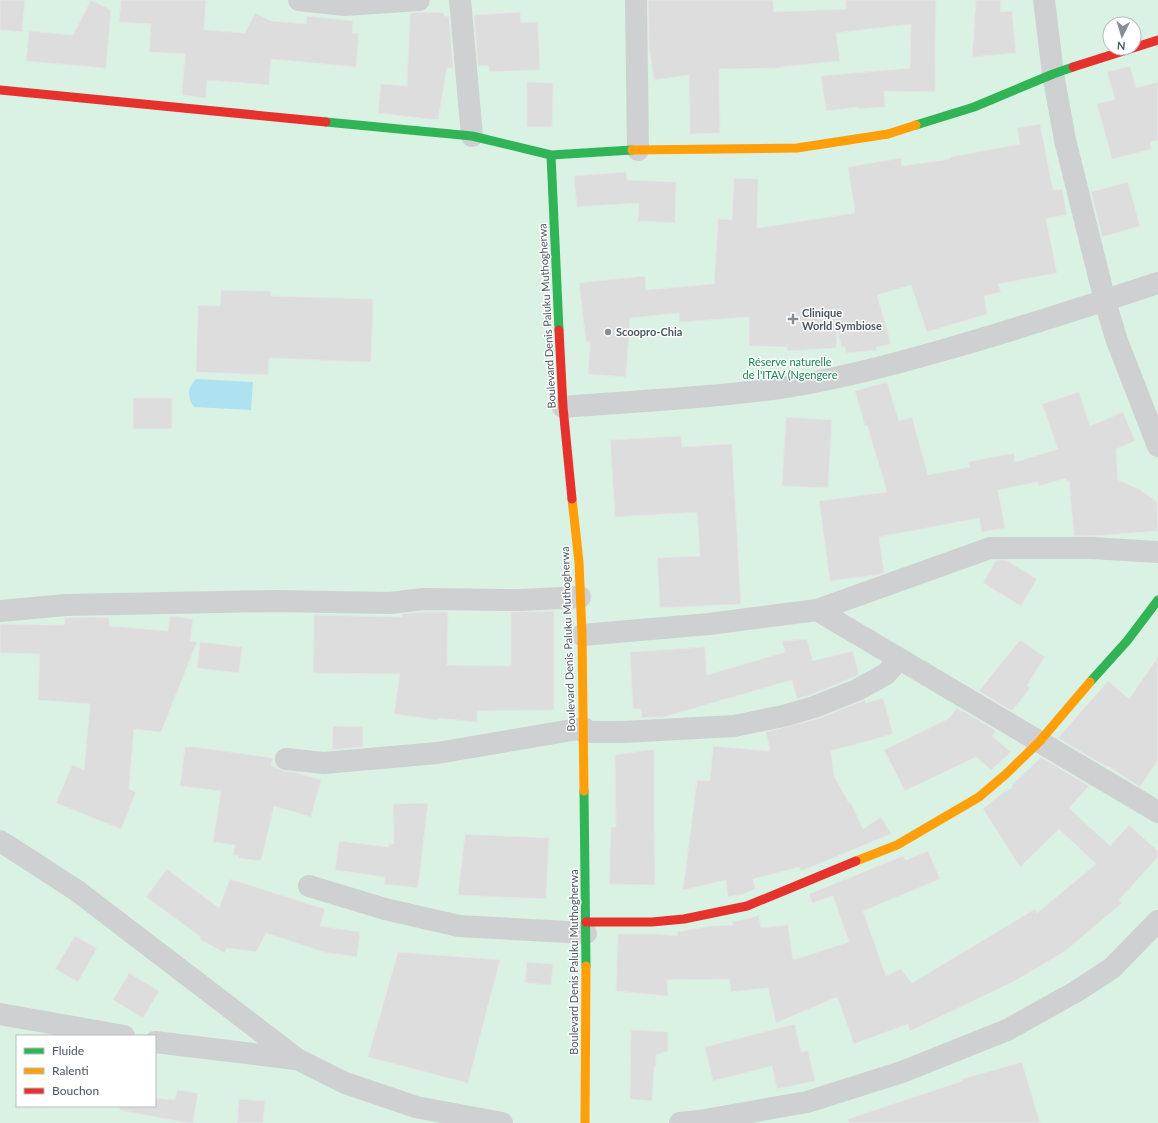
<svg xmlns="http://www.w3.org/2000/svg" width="1158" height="1123" viewBox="0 0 1158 1123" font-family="Lato,sans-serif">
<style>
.green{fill:#d9f2e3;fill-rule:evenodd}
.water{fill:#aee2f0}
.building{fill:#ddddde;stroke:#e5e6e7}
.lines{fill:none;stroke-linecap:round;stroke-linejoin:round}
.street{stroke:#ced0d2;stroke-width:22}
.fast{stroke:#30b455;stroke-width:9}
.slow{stroke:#ff9f0a;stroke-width:9}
.jam{stroke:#e5322d;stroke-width:9}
.poi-dot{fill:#868d94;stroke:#fff;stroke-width:1.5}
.labels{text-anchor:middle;stroke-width:3;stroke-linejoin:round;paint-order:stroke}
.poi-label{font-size:11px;font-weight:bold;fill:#4a5661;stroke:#fff;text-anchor:start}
.street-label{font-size:11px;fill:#4a5661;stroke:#fff}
.park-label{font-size:11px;fill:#17864f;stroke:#fff}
</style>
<rect width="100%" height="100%" fill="#f4f4f4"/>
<path class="green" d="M0,0H1158V1123H0ZM1110,24H1134V48H1110ZM17,1036H155V1106H17Z"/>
<path class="water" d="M196,379L253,382L251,410L194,407C187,397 187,388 196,379Z"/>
<path class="building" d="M0,0H25L22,32L0,30Z
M91,0L111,10L106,68L26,61L29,31L73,35Z
M121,0H206L204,30L245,33L255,13L271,21L306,24L307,16L353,21L352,33H359L356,67L271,59L269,85L207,80L206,98L182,95L185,54L149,52L151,24L119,22Z
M648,0H773L774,12L846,9L845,0H936L935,92L884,91L885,107L858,109V107L826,111L821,76L910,68L911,24L836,33L840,61L780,67L781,68L719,69L720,133L690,134L689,75L654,80L649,46Z
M976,0H1001L1000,12L1012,11L1016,53L972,57Z
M421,12L444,13V16H449L453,68H447L438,120L378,113L381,84L407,86L410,13Z
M520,12L521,23L538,22L540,70L489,72V66H478L474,15Z
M1130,66L1136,88L1158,82V140L1150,142L1152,149L1112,159L1097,104L1115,99L1107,72Z
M527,82L553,83L552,127H527Z
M1040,124L1053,190L1062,189L1067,215L1046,218L1057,273L998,284L1001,292L984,296L987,314L927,332L911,285L877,295L891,344L876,347L877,350L846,353L845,347H842L837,330L836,348L787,351V347L749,346V317L680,322L679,313L630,318L626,377L588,374L590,342H586L579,283L645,276L646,290L714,284L718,219L732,220L734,178L758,179L757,228L855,213L848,167L901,158L902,166L950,159V157L1020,144L1017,128Z
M626,172L627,180L676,182L675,223L638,221L639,203L577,207L574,176Z
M1128,182L1140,226L1102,237L1091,192Z
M221,290L271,291V296L373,299L371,362L269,358L268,375L196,372L198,305L220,306Z
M887,382L899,421L912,417L928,475L970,467L968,462L1014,453L1015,462L1058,449L1042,404L1079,392L1090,426L1123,412L1135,441L1116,449L1118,480L1139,489L1157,502L1158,531L1093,536H1074L1069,481H1066V478L1039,486L1038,482L998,490L1005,528L982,532L979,518L879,537L884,573L877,575L830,581L819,501L887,492L867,425L865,426L855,391Z
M133,398H172V429H133Z
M786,417L832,420L828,488L782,486Z
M681,436L682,447L732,444L741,604L660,608L657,558L700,556L697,512L615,517L610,440Z
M996,560H1006L1037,579L1021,606L983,583Z
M554,611V710L477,711V722L438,718V720L394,714L400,674L313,673L314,615L402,617V614L424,612H448L447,665L511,666V612Z
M170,616L193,619L190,641L197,642L161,732L134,729L129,789L136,792L121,829L56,803L72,765L84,770L90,704L38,700L40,654L0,653V624L64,625L65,618L91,617L109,618V626L168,631Z
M807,639L813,661L853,651L859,675L810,695L797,699L792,680L664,717L642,718L641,709H633L630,652L705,647L707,675L785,652L782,641Z
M1020,640L1045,657L1027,685L1030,688L1012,711L979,691Z
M200,642L242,647L239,673L197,668Z
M1158,657V760L1140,787L1108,766L1107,767L1058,738L1108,681L1129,699Z
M883,698L893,734L831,751L834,776L849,803H851L863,829L881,817L891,834L801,871L799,867L753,879L755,889L743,894L728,897L726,880L683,890L697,780L710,781L713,746L770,751L766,732L817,719L865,700L866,703Z
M957,708L962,712L963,711L996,731L992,736L1011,752L991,770L976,757L905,791L884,750L948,719Z
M333,726L363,727V747L332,750Z
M185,747H195L273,758L271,766L284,771L294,772L321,780L311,817L274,806L261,861L238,858L239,856L233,855L235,845L213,842L221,791L180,786Z
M654,749L655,885L609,884L611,827H616L615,755Z
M1041,757L1089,786L1069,808L1110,846L1129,825L1158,851V857L1119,900L1122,903L1064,952L1013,982L910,1031L908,1024L854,1044L837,997L776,1023L768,988L731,992L729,979L667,980L668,996L616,991L618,934H655L678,936L677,932L710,926L733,925L732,922L750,918L759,915L761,928L788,925L793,960L849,942L833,896L812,903L809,894L903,856L906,860L928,851L940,879L863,911L886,976L901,969L912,983L1035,909L1037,913L1096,864L1059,829L1020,867L983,809L1001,794L1013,787L1011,786Z
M428,803L418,888L384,884L385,877L335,870L339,841L388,847L389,844H394L393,804Z
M465,834L549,838L546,899L458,895Z
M167,869L219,908L230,879L325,909L320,926L360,932L357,957L323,952L266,933L256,952L226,948L225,953L199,939L201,937L146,897Z
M75,936L97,948L78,982L55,969Z
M398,952L500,960L468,1083L368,1057Z
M527,962L553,964L551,985L525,983Z
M129,973L159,991L143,1018L113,1000Z
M795,1024L801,1052L808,1051L815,1081L777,1089L772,1066L713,1081L705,1047Z
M631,1030L668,1032V1051L656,1055V1067H654L652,1101L630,1099Z
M1022,1062L1040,1123H849L848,1119L963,1081L962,1079Z
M177,1090L198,1093L193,1123H187L119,1110L120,1106H155V1098L175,1100Z
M239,1099L265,1101L263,1123H237Z"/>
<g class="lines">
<path class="street" d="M299,0L345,5L419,0
M460,0L472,136
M636,0L638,150
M1044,0L1053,74L1065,140L1105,301L1117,341L1158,446
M563,407C637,401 712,398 786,387C840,379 895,364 947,349C1018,329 1088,306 1158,283
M817,610L1158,812
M0,611L66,605L274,601L390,603L423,599L520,600L580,597
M582,635L709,624L817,610L990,548H1092L1158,552
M584,732H623L734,726L783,716L814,707L857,690L886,674L899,659
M286,759L324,763L437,753L584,728
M0,841L76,890L297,1059L345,1083L416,1107L502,1123
M309,886L385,909L459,926L586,933
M0,1014L124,1036
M155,1042L295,1059
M680,1123L699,1121L807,1102L902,1072L1007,1030L1077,991L1112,968L1158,921"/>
<path class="fast" d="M326,122L472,136L551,155L632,150
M916,125L974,107L1053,74L1073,67
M551,155L559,330
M1090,682L1127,641L1158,600
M584,791L586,966"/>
<path class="slow" d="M632,150L797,148L888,134L916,125
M572,499L579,562L582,635L584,791
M856,861L897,845L979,797L1006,774L1039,742L1090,682
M585,1123L586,966"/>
<path class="jam" d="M1073,67L1158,40
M0,90L326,122
M559,330L563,407L572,499
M586,922H652L684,919L747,906L856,861"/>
</g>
<g class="poi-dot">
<path d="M791 313h4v4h4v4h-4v4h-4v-4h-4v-4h4z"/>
<circle cx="608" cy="332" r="4"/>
</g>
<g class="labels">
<g class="poi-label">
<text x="802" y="317">Clinique<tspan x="802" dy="13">World Symbiose</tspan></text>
<text x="616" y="336">Scoopro-Chia</text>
</g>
<g class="street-label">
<text transform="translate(547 316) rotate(-93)" y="4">Boulevard Denis Paluku Muthogherwa</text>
<text transform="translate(568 639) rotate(-92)" y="4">Boulevard Denis Paluku Muthogherwa</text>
<text transform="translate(574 962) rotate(-90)" y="4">Boulevard Denis Paluku Muthogherwa</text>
</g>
<g class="park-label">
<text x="790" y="366">Réserve naturelle<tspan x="790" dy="13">de l'ITAV (Ngengere</tspan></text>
</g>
</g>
<rect x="16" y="1035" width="140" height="72" fill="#ffffff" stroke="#b7bbc0"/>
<rect x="24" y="1048" width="20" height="6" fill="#30b455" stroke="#b7bbc0"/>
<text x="52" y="1055" font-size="12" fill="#4a5661">Fluide</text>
<rect x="24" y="1068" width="20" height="6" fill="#ff9f0a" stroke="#b7bbc0"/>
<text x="52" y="1075" font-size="12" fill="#4a5661">Ralenti</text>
<rect x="24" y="1088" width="20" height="6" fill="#e5322d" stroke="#b7bbc0"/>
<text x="52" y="1095" font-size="12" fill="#4a5661">Bouchon</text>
<g transform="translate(1122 36) rotate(185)"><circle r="19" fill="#ffffff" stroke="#b7bbc0"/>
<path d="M0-3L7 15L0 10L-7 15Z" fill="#868d94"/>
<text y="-6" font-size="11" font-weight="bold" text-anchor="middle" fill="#4a5661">N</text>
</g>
</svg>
